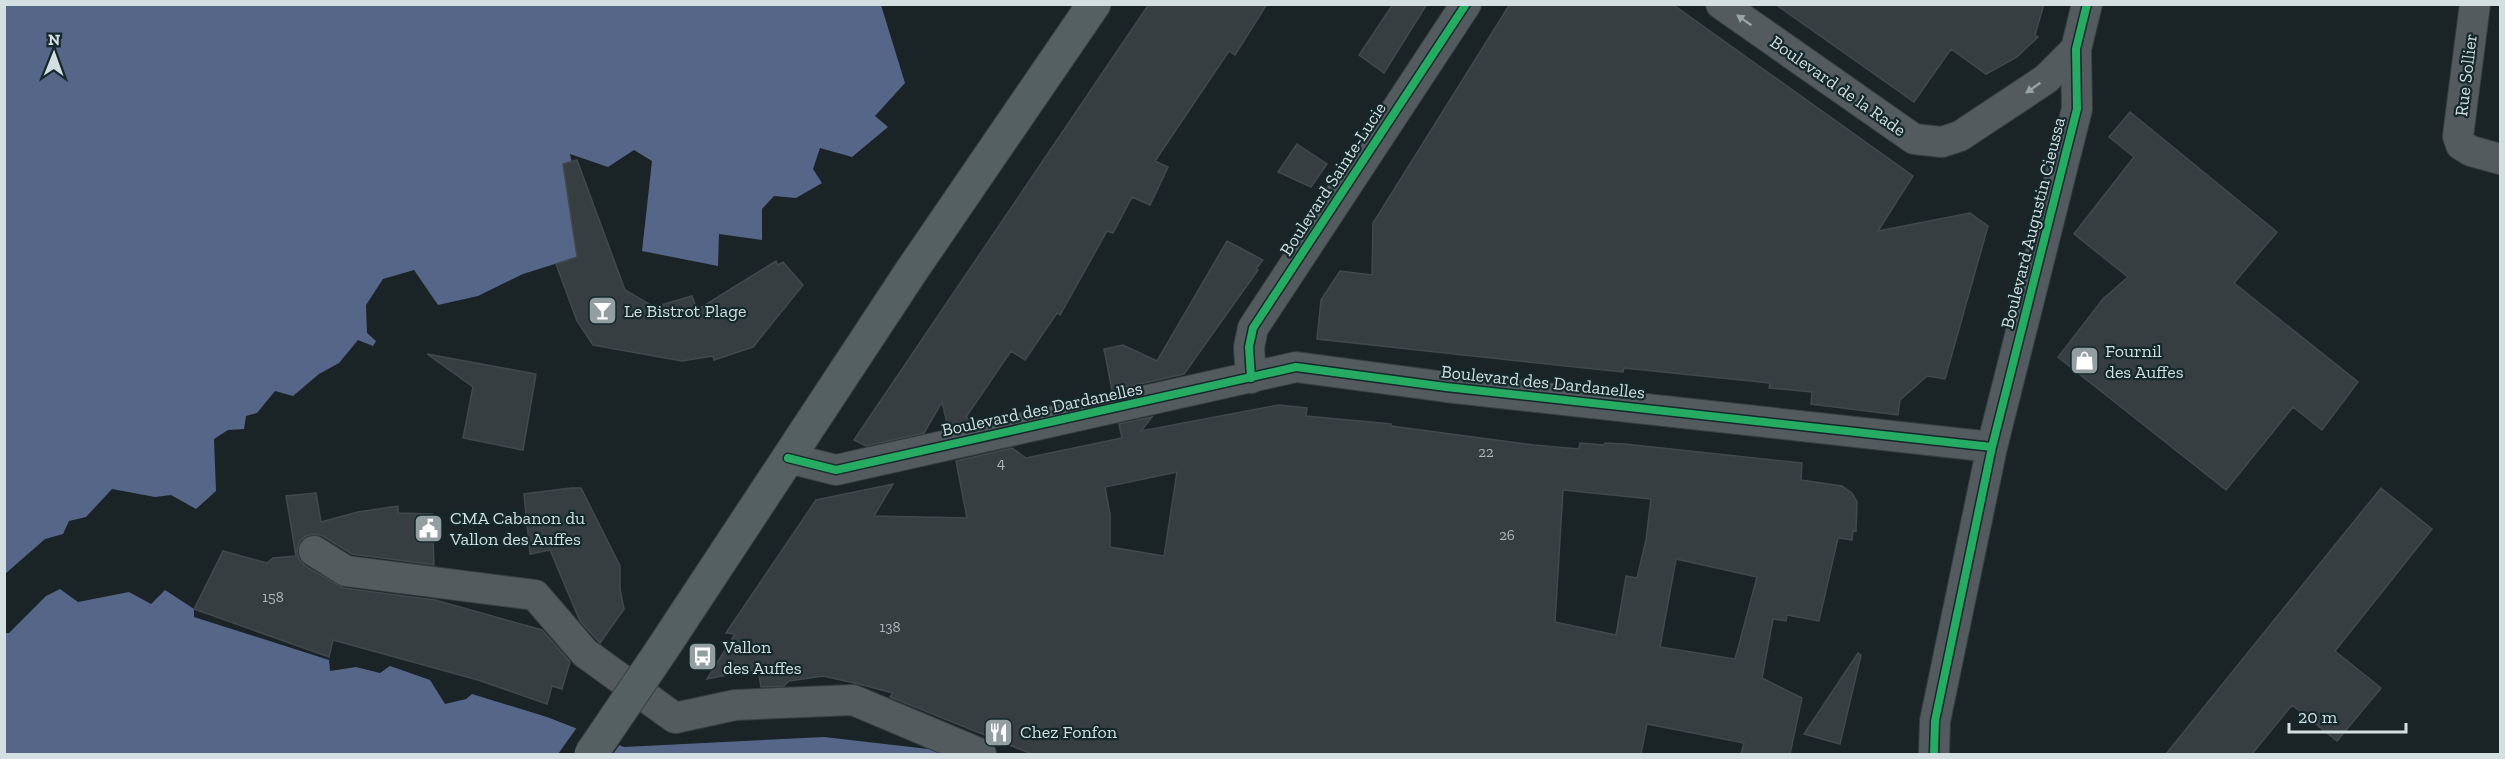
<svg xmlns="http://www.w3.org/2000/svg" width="2505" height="759" viewBox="0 0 2505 759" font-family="'Zilla Slab',serif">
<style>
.water{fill:#566688}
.pier{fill:#1a2427}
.building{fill:#373e42;stroke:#42494d;stroke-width:1.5;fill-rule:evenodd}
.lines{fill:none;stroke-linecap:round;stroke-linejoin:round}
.street-casing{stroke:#373f41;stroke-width:32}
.secondary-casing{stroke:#373f41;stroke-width:35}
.street{stroke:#535b5e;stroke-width:30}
.secondary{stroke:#556061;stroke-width:33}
.secondary-bridge-casing{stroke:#373f41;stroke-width:35;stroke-linecap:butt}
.secondary-bridge{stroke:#556061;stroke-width:33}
.cycleway-casing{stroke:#15282c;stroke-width:11}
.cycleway{stroke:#26ab63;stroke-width:8}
.oneway{fill:#99a4a6}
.labels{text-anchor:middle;stroke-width:4.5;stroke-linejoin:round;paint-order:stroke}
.number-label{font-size:15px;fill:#acb7b9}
.street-label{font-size:18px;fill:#d3dfe1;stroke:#15282c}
.poi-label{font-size:18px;fill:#d3dfe1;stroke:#15282c;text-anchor:start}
</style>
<rect width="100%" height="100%" fill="#1a2427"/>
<path class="water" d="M5,5H881L905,83L875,116L888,127L852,157L820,148L813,169L822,183L796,198L774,196L762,209V240L719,234L718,266L642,251L652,161L634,150L608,167L570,154L576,182L571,217L577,257L523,274L478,296L438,305L414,270L383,279L366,305L367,333L376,341L373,346L358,340L339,363L319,374L293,396L275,391L257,413L246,416L244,429L228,430L214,439L216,491L196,509L171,495L155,497L112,489L86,517L69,521L63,534L45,539L5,574Z
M60,589L78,602L129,592L151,604L165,590L194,609V617L329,660L330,671L356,667L380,673L390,666L430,680L445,704L466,699L472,694L547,717L624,747L824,737L937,750L939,754H5L4,633H9L46,596Z"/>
<path class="pier" d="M578,726L621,743L613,754H558Z"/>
<path class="building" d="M1149,4H1267L1235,55L1229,51L1155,161L1168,167L1150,205L1132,197L1113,233L1107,231L1060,315L1057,313L1025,360L1011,351L966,417L972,422L948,427L942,402L924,433L866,446L854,440Z
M1393,4H1427L1384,73L1359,55Z
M1510,4H1672L1913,176L1878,231L1970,213L1988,226L1945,379L1927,376L1900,400L1898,415L1811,404L1812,392L1769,388L1770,383L1624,368L1623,372L1594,369L1317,339L1321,300L1340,271L1372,275L1373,223Z
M1775,4H2044L2035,35L2038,37L2017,57L1986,74L1951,49L1914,102Z
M2130,112L2277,232L2234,283L2358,382L2322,430L2293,407L2226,490L2058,357L2103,299L2128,277L2074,234L2134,157L2109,137Z
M1297,144L1327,164L1311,187L1278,172Z
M577,160L625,290L654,307L692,296L697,310L776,261L778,265L783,262L803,285L753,347L714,360L713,356L682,361L593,345L577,321L556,264L577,257L563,164Z
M1227,241L1263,260L1256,269L1258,270L1184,374L1112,390L1104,349L1123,345L1157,361Z
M427,354L536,374L523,450L463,438L473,387Z
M1279,405L1307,408L1306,416L1391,424V426L1534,445L1579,449L1580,443L1604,445L1605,443L1625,444L1802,463L1801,480L1842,486L1852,493L1857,502L1856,531L1853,530L1852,540L1838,538L1819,621L1787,615L1786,621L1773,619L1762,678L1802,698L1790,754H1741L1744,743L1647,724L1641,754H1032L890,697L893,693L859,684L823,676L789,681L784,686L761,687L758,669L707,679L735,634L726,633L816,500L893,484L874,516L967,518L956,461L1012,448L1026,458L1122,438L1119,424L1152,417L1141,431ZM1177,472L1164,556L1110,547V514L1105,487ZM1563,490L1651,499L1646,540L1637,578L1626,576L1616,635L1555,622ZM1676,559L1757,577L1735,659L1660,647Z
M571,488H581L620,566V589L624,609L600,643L580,621L550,550L530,554L524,494Z
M2381,488L2432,529L2335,651L2381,688L2337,741L2292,705L2252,754H2166Z
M316,493L321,522L358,512L398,506V513L432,514L434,565L352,554L323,536L314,534L306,536L300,541L297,550L299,559L305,566L343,588L435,600L542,630L570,662L562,689L552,686L547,704L478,680L333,640L329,657L194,609L223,551L267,563L273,558L296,556L286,496Z
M1858,653L1861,655L1840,744L1804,734Z"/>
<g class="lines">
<defs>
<path id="street" d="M1721,4L1914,139L1942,142L1960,136L2046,79L2076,49
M2475,4L2458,136L2461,145L2471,151L2500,159
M1251,378L1249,347L1253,328L1466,4
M788,458L836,470L1296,367L1446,387L1992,447
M314,551L346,571L535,595L585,653L675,718L735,705L853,700L981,754
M1934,754L1935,721L1992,447L2077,109L2076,49L2087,4"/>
<path id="secondary" d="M661,651L912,270L1094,4"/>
</defs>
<use href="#street" class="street-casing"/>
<use href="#secondary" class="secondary-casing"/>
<use href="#street" class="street"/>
<use href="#secondary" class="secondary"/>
<defs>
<path id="secondary-bridge" d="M591,754L661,651"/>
</defs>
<use href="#secondary-bridge" class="secondary-bridge-casing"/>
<use href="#secondary-bridge" class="secondary-bridge"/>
<defs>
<path id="cycleway" d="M1251,378L1249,347L1253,328L1466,4
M788,458L836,470L1296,367L1446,387L1992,447
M1934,754L1935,721L1992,447L2077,109L2076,49L2087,4"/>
</defs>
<use href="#cycleway" class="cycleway-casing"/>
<use href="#cycleway" class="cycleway"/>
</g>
<defs><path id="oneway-solid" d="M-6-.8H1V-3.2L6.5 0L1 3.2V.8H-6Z" transform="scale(1.5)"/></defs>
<g class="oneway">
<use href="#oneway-solid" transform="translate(1744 20) rotate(-145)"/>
<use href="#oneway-solid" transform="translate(2033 88) rotate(145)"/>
</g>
<defs>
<symbol id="bar-square" viewBox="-11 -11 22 22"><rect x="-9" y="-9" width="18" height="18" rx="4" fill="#929ea0" stroke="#15282c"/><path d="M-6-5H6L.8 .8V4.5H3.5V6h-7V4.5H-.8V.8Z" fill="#fff"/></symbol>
<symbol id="shop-square" viewBox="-11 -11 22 22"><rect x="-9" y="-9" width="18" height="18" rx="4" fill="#929ea0" stroke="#15282c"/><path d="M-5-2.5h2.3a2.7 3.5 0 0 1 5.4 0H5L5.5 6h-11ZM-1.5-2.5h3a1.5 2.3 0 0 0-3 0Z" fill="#fff"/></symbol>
<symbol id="civic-square" viewBox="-11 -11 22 22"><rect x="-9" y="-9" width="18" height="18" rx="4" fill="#929ea0" stroke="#15282c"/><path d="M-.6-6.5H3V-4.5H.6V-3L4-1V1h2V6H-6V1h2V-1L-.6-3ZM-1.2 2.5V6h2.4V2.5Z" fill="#fff"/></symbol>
<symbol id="bus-square" viewBox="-11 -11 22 22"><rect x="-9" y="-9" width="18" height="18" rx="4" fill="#929ea0" stroke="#15282c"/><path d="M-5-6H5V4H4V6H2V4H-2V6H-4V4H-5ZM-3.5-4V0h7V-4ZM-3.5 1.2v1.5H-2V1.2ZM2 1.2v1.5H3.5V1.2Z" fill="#fff"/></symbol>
<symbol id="restaurant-square" viewBox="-11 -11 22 22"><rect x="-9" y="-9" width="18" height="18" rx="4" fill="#929ea0" stroke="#15282c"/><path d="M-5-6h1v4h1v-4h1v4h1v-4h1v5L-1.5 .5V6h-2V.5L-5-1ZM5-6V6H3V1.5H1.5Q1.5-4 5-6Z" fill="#fff"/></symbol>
</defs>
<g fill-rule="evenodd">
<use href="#bar-square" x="586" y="294" width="33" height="33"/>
<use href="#shop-square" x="2068" y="344" width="33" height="33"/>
<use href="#civic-square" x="412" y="512" width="33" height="33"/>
<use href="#bus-square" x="686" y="640" width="33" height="33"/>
<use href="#restaurant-square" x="982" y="716" width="33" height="33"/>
</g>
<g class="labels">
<g class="number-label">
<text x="1486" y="457">22</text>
<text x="1001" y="468">4</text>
<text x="1507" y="540">26</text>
<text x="273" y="602">158</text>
<text x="890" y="632">138</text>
</g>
<g class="street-label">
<text transform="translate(2466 75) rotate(-83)" y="6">Rue Sollier</text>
<text transform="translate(1838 86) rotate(35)" y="6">Boulevard de la Rade</text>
<text transform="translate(1333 179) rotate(-57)" y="6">Boulevard Sainte-Lucie</text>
<text transform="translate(2033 223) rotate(-76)" y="6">Boulevard Augustin Cieussa</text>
<text transform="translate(1543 382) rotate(6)" y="6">Boulevard des Dardanelles</text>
<text transform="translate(1042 409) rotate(-12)" y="6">Boulevard des Dardanelles</text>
</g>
<g class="poi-label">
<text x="624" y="317">Le Bistrot Plage</text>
<text x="2105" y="357">Fournil<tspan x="2105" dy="21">des Auffes</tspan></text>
<text x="450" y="524">CMA Cabanon du<tspan x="450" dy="21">Vallon des Auffes</tspan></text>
<text x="723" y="653">Vallon<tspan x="723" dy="21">des Auffes</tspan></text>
<text x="1020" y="738">Chez Fonfon</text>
</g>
</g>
<rect width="2505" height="759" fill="none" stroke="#d3dfe1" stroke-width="12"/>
<g transform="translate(54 54) rotate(1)" stroke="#15282c" stroke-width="4.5" paint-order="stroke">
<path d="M0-4.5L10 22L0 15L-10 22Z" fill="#d3dfe1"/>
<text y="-9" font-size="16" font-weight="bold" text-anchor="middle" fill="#d3dfe1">N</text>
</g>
<path d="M2289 723v9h117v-9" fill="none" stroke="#d3dfe1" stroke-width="3"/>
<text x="2298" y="723" font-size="18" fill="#d3dfe1" stroke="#15282c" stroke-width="4.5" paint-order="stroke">20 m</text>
</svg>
